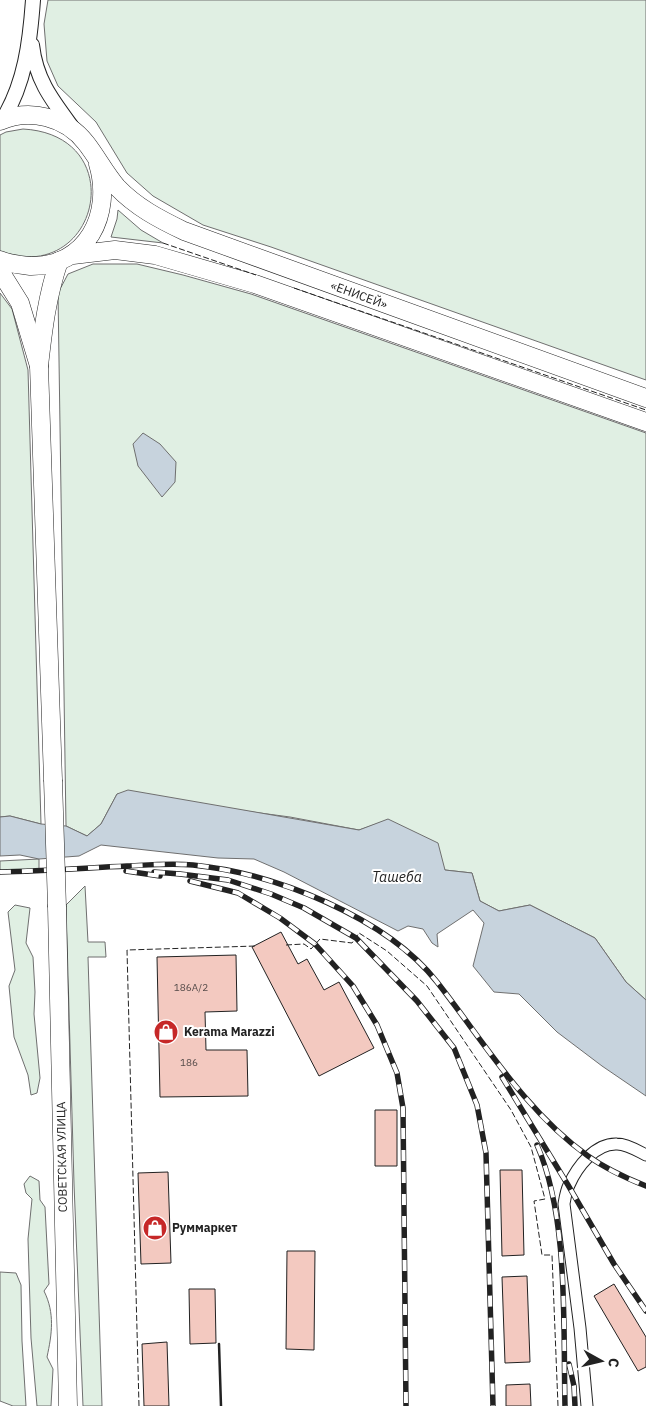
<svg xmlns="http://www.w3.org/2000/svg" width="646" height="1406" viewBox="0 0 646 1406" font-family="'IBM Plex Sans',sans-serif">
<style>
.green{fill:#e0efe3;stroke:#6f6f6f}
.water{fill:#c7d3dd;stroke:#6f6f6f}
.building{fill:#f3c9c0;stroke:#222}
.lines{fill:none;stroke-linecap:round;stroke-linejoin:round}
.minor-casing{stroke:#222;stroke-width:13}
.tertiary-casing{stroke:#222;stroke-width:16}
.primary-casing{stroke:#222;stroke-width:19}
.trunk-casing{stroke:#222;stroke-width:19}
.minor{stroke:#fff;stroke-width:11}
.tertiary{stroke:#fff;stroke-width:14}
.primary{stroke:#fff;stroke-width:18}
.trunk{stroke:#fff;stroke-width:18}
.rail-casing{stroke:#222;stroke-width:5.5}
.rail{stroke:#fff;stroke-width:4;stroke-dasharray:11;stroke-linecap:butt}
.primary-bridge-casing{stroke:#222;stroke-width:19;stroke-linecap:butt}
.primary-bridge{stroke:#fff;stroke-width:18}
.fence{stroke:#222;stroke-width:1;stroke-dasharray:6 2.5;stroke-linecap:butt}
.wall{stroke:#222;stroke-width:2.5}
.labels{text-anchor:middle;stroke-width:4;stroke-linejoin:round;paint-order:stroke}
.number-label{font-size:10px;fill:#564c4a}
.street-label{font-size:12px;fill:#222;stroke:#fff}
.poi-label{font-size:12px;font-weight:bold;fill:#222;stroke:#fff;text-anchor:start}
.water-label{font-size:14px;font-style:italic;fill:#222;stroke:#fff}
</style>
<rect width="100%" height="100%" fill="#fff"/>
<path class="green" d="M48,0H646V380L271,247L203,225L153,196L127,173L96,122L58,86L47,61L44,24Z
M23,129C132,135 100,286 0,252V135L6,132Z
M118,210L141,230L163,243L111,237L117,219Z
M93,264H137L183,275L251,294L646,433V1000L626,982L595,938L530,905L499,911L480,901L472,873L445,870L388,820L359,830L290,817L117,794L101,824L87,836L66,826L58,293L68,274Z
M0,293L12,309L28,370L41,824L10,816L0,817Z
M39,859V871H0V861Z
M85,886L88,942H105L106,957H88L102,1406H83L74,1184L66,905Z
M15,905L30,908L26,943L33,957L35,992L34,1014L40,1078L37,1093L31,1095L28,1075L14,1037L9,986L15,970L8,912Z
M30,1176L39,1181L40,1200L45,1207L49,1284L44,1291C55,1313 52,1334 47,1357L53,1369L51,1406H37L31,1338L28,1239L32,1199L26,1193L24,1184Z
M0,1272L16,1273L21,1285L22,1341L26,1406H13L0,1401Z"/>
<path class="water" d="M143,433L160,444L176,462L175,482L162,497L138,466L133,444Z
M128,790L359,830L388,819L438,843L445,870L472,873L480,901L499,911L530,905L595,938L626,982L646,1000V1096L602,1066L557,1032L519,994L494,992L473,966L484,923L473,910L437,934L438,947L432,943L423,929L408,926L398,931L284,872L254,859L218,858L101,845L79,856L39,859L20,855L0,856V817L10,816L41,824L66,826L87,836L101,824L117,794Z"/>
<path class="building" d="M281,932L298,964L307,959L324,990L339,982L374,1048L319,1076L252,947Z
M236,955L237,1011L205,1012L206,1050H247L248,1096L160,1097L157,957Z
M375,1110H397V1166H375Z
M500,1170H522L524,1255L502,1256Z
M168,1172L171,1263L141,1264L138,1173Z
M287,1251H315L314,1350L286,1349Z
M527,1276L530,1362L505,1363L502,1277Z
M614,1284L646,1337V1367L638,1371L594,1296Z
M189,1289H215L216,1343L190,1344Z
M167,1342L169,1406H144L142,1344Z
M530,1384L531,1406H506V1385Z"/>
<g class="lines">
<defs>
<path id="minor" d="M587,1406L580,1328L564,1204C565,1198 566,1191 569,1185C577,1167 595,1143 617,1144C627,1144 638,1151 646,1155"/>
<path id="tertiary" d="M32,45C36,80 52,100 72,127
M3,119C25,83 30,42 33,0"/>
<path id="primary" d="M53,780L39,366C43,330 47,296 59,261
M57,907L68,1406"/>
<path id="trunk" d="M0,121C30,108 66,117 86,143C97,157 105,173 117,187C136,207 159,219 184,231L646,398
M73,255L115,250L155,255L255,284L646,422
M0,260C10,264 20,265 30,266C87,267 113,214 98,164
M0,271L20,303L39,366"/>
</defs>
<use href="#minor" class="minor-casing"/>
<use href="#tertiary" class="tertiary-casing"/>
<use href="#primary" class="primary-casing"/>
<use href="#trunk" class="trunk-casing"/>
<use href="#minor" class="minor"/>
<use href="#tertiary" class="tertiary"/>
<use href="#primary" class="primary"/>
<use href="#trunk" class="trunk"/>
<defs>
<path id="rail" d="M126,871L160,876
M0,872C42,871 85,868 127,866C148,865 171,863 193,865C274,873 386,917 437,982C484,1042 525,1111 588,1156C606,1169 626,1178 646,1186
M154,872L180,874L228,880L271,894L304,908L356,938L417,1001L454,1048L477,1105L486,1153L493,1406
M190,881L238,893L280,918L315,944L353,986L377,1025L397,1073L403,1108L406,1406
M502,1077L568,1185L614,1264L646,1311
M537,1145C569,1218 563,1326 565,1406
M569,1364L574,1386L575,1406"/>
</defs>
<use href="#rail" class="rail-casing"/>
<use href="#rail" class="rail"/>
<defs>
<path id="primary-bridge" d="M53,780L57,907"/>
</defs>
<use href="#primary-bridge" class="primary-bridge-casing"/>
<use href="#primary-bridge" class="primary-bridge"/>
<path class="fence" d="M163,243L256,275
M294,288L646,410
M286,945L304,944L311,949L320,939L352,943L359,933L387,951L427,986L511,1110L531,1147L545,1199L534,1201L542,1255H552L558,1406
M139,1406L127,950L256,946"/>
<path class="wall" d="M219,1344L221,1406"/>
</g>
<defs>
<symbol id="shop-disc" viewBox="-11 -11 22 22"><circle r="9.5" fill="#c62828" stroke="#fff"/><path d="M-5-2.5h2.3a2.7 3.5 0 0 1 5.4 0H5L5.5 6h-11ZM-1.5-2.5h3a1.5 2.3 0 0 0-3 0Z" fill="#fff"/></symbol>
</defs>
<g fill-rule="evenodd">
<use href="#shop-disc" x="152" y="1018" width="28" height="28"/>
<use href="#shop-disc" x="141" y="1214" width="28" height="28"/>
</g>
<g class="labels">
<g class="number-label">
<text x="191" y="991">186А/2</text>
<text x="189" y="1066">186</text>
</g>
<g class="street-label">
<text transform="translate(359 295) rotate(20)" y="4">«ЕНИСЕЙ»</text>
<text transform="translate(62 1157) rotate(-91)" y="4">СОВЕТСКАЯ УЛИЦА</text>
</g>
<g class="poi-label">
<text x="184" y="1036">Kerama Marazzi</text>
<text x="172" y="1232">Руммаркет</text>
</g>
<g class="water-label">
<text x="397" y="882">Ташеба</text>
</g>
</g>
<g transform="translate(601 1361) rotate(98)" stroke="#ffffff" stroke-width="4" paint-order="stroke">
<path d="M0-4L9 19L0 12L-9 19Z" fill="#222222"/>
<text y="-8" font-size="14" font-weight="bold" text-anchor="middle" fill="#222222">С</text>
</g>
</svg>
